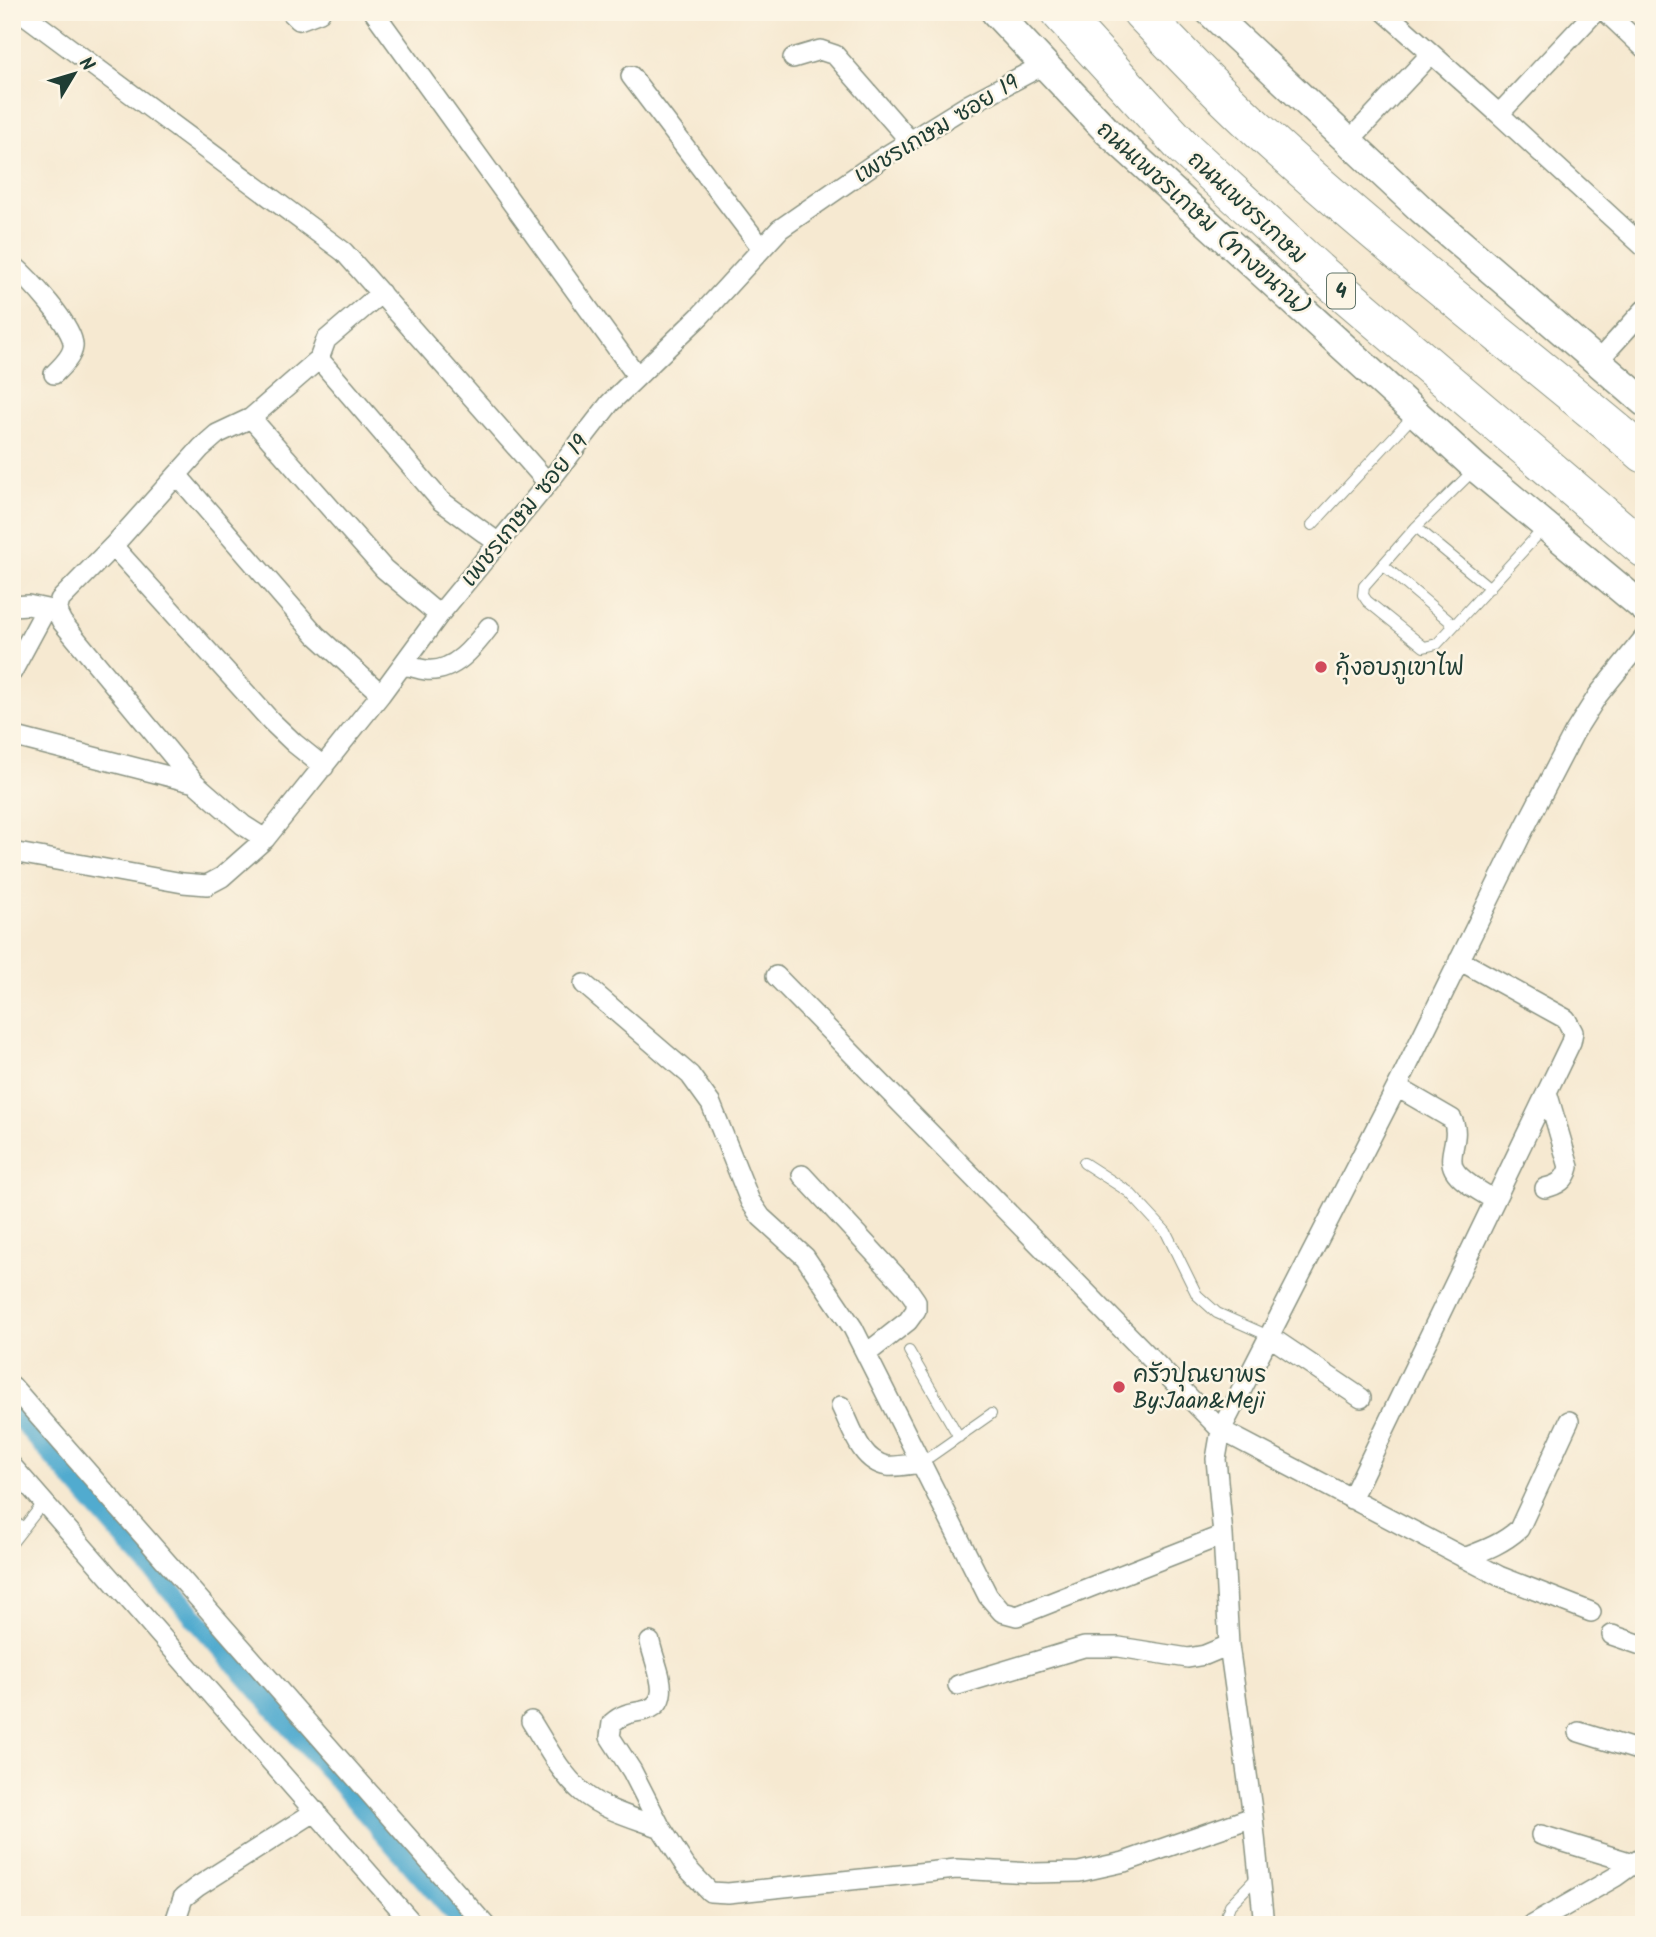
<svg xmlns="http://www.w3.org/2000/svg" width="1656" height="1937" viewBox="0 0 1656 1937" font-family="Kalam,'Playpen Sans Thai',sans-serif">
<style>
.lines{fill:none;stroke-linecap:round;stroke-linejoin:round}
.canal{stroke:#51abcf;stroke-width:21}
.lane-casing{stroke:#8a9382;stroke-width:12}
.street-casing{stroke:#8a9382;stroke-width:22}
.secondary-casing{stroke:#8a9382;stroke-width:31}
.highway-casing{stroke:#8a9382;stroke-width:39}
.lane{stroke:#fff;stroke-width:10}
.street{stroke:#fff;stroke-width:19}
.secondary{stroke:#fff;stroke-width:28}
.highway{stroke:#fff;stroke-width:37}
.poi-dot{fill:#d1495b;stroke:#fcf5e5;stroke-width:2.5}
.labels{text-anchor:middle;stroke-width:5;stroke-linejoin:round;paint-order:stroke}
.shield{fill:#fcf5e5;stroke:#617469;stroke-width:2}
.shield-label{font-size:21px;font-weight:bold;fill:#1f3d34}
.street-label{font-size:23px;fill:#1f3d34;stroke:#fcf5e5}
.poi-label{font-size:23px;fill:#1f3d34;stroke:#fcf5e5;text-anchor:start}
</style>
<rect width="100%" height="100%" fill="#fcf5e5"/>
<filter id="ink" filterUnits="userSpaceOnUse"><feTurbulence type="fractalNoise" baseFrequency=".0143" numOctaves="2"/><feDisplacementMap in="SourceGraphic" scale="14" xChannelSelector="R" yChannelSelector="G"/><feConvolveMatrix kernelMatrix="1 2 1 2 8 2 1 2 1" color-interpolation-filters="sRGB"/></filter>
<filter id="wash" filterUnits="userSpaceOnUse"><feTurbulence type="fractalNoise" baseFrequency=".00686" numOctaves="4" result="noise"/><feDisplacementMap in="SourceGraphic" scale="28" xChannelSelector="R" yChannelSelector="G"/><feGaussianBlur stdDeviation="1.57" result="paint"/><feColorMatrix in="noise" values="0 0 0 0 0 0 0 0 0 0 0 0 0 0 0 0 0 1.4 0 .05"/><feComposite in="paint" operator="in"/></filter>
<g filter="url(#wash)">
<rect width="100%" height="100%" fill="#f6e9d1"/>
<g class="lines">
<path class="canal" d="M12,1409L465,1925"/>
</g>
</g>
<g filter="url(#ink)">
<g class="lines">
<defs>
<path id="lane" d="M1474,470L1416,527L1364,586L1363,595L1367,601L1424,647L1437,644L1545,527
M1312,525L1414,415
M1416,527L1490,588
M1383,565L1454,625
M1084,1163L1129,1192L1166,1232L1197,1295L1217,1313L1269,1336
M909,1351L959,1437
M921,1463L991,1414
M12,1520L24,1528
M12,1543L44,1502
M1223,1925L1230,1905L1259,1875"/>
<path id="street" d="M21,12L344,252L548,483
M291,12L299,20L320,12
M374,12L637,376
M1385,12L1499,114
M1595,12L1499,114L1644,247
M1606,12L1644,48
M793,58L820,50L835,55L910,141
M631,76L761,247
M1348,142L1430,55
M12,264C27,277 76,328 73,347C72,357 61,367 54,374
M319,359L441,501L497,542
M1597,362L1644,310
M251,418L384,569L439,615
M177,475L316,635L381,694
M113,546L271,721L294,743L324,767
M12,606L28,605L56,611
M404,665C411,666 418,669 426,670C454,673 474,647 489,627
M12,672L46,609
M12,736L195,783
M265,839L243,825L195,783L62,622L57,612L60,600L113,546L201,448L217,434L251,418L319,359L326,340L381,293
M12,852L183,883L207,885L222,877L265,839L381,694L439,615L548,483L610,403L700,316L780,229L881,159L968,105L1043,65
M776,976L1221,1430L1499,1576L1591,1612
M584,984L690,1075L711,1104L750,1201L761,1217L805,1257L853,1328L988,1596L1002,1612L1017,1616L1223,1535
M1397,1087L1452,1119C1462,1137 1446,1154 1454,1169C1461,1182 1482,1192 1494,1200
M802,1175L907,1288L916,1301V1310L908,1321L866,1354
M1545,1188C1558,1185 1566,1180 1569,1167L1547,1092
M1269,1336L1361,1398
M12,1386L485,1925
M841,1406C852,1428 860,1461 887,1466C898,1467 911,1464 921,1463
M12,1466L414,1925
M1351,1499L1571,1042L1573,1032L1566,1019L1459,960
M1464,1558C1485,1550 1502,1544 1519,1529L1569,1421
M1612,1635L1644,1646
M650,1642C655,1667 677,1704 642,1711C630,1713 622,1714 612,1723L610,1737L632,1771L661,1828L686,1867L710,1892L728,1893L956,1869L1033,1873L1079,1872L1124,1862L1253,1817
M958,1685L1084,1647H1119L1188,1658L1205,1655L1229,1645
M531,1721C546,1745 560,1773 582,1792C603,1810 635,1818 661,1828
M1579,1732L1644,1752
M1541,1835L1636,1864
M174,1925L183,1898L197,1887L316,1811
M1264,1925L1253,1817L1229,1645L1223,1535L1216,1459L1221,1430L1401,1079L1525,827L1574,733L1598,695L1644,638
M1532,1925L1615,1877L1644,1856"/>
<path id="secondary" d="M995,12L1108,132L1476,468L1644,608
M1210,12L1422,210L1644,402"/>
<path id="highway" d="M1059,12L1183,147L1317,270L1644,549
M1141,12C1185,58 1229,104 1277,147C1395,254 1522,351 1644,454"/>
</defs>
<use href="#lane" class="lane-casing"/>
<use href="#street" class="street-casing"/>
<use href="#secondary" class="secondary-casing"/>
<use href="#highway" class="highway-casing"/>
<use href="#lane" class="lane"/>
<use href="#street" class="street"/>
<use href="#secondary" class="secondary"/>
<use href="#highway" class="highway"/>
</g>
</g>
<g class="poi-dot">
<circle cx="1321" cy="667" r="7"/>
<circle cx="1119" cy="1387" r="7"/>
</g>
<g class="labels">
<rect class="shield" x="1327" y="273.5" width="28" height="35" rx="5"/>
<g class="shield-label">
<text x="1341" y="298">4</text>
</g>
<g class="street-label">
<text transform="translate(936 128) rotate(-31)" y="8">เพชรเกษม ซอย 19</text>
<text transform="translate(1248 207) rotate(43)" y="8">ถนนเพชรเกษม</text>
<text transform="translate(1204 218) rotate(42)" y="8">ถนนเพชรเกษม (ทางขนาน)</text>
<text transform="translate(524 510) rotate(-51)" y="8">เพชรเกษม ซอย 19</text>
</g>
<g class="poi-label">
<text x="1335" y="675">กุ้งอบภูเขาไฟ</text>
<text x="1133" y="1382">ครัวปุณยาพร<tspan x="1133" dy="26">By:Jaan&amp;Meji</tspan></text>
</g>
</g>
<rect width="1656" height="1937" fill="none" stroke="#fcf5e5" stroke-width="42"/>
<g transform="translate(74 74) rotate(52)" stroke="#fcf5e5" stroke-width="5" paint-order="stroke">
<path d="M0-5L12 26L0 18L-12 26Z" fill="#1f3d34"/>
<text y="-10" font-size="19" font-weight="bold" text-anchor="middle" fill="#1f3d34">N</text>
</g>
</svg>
